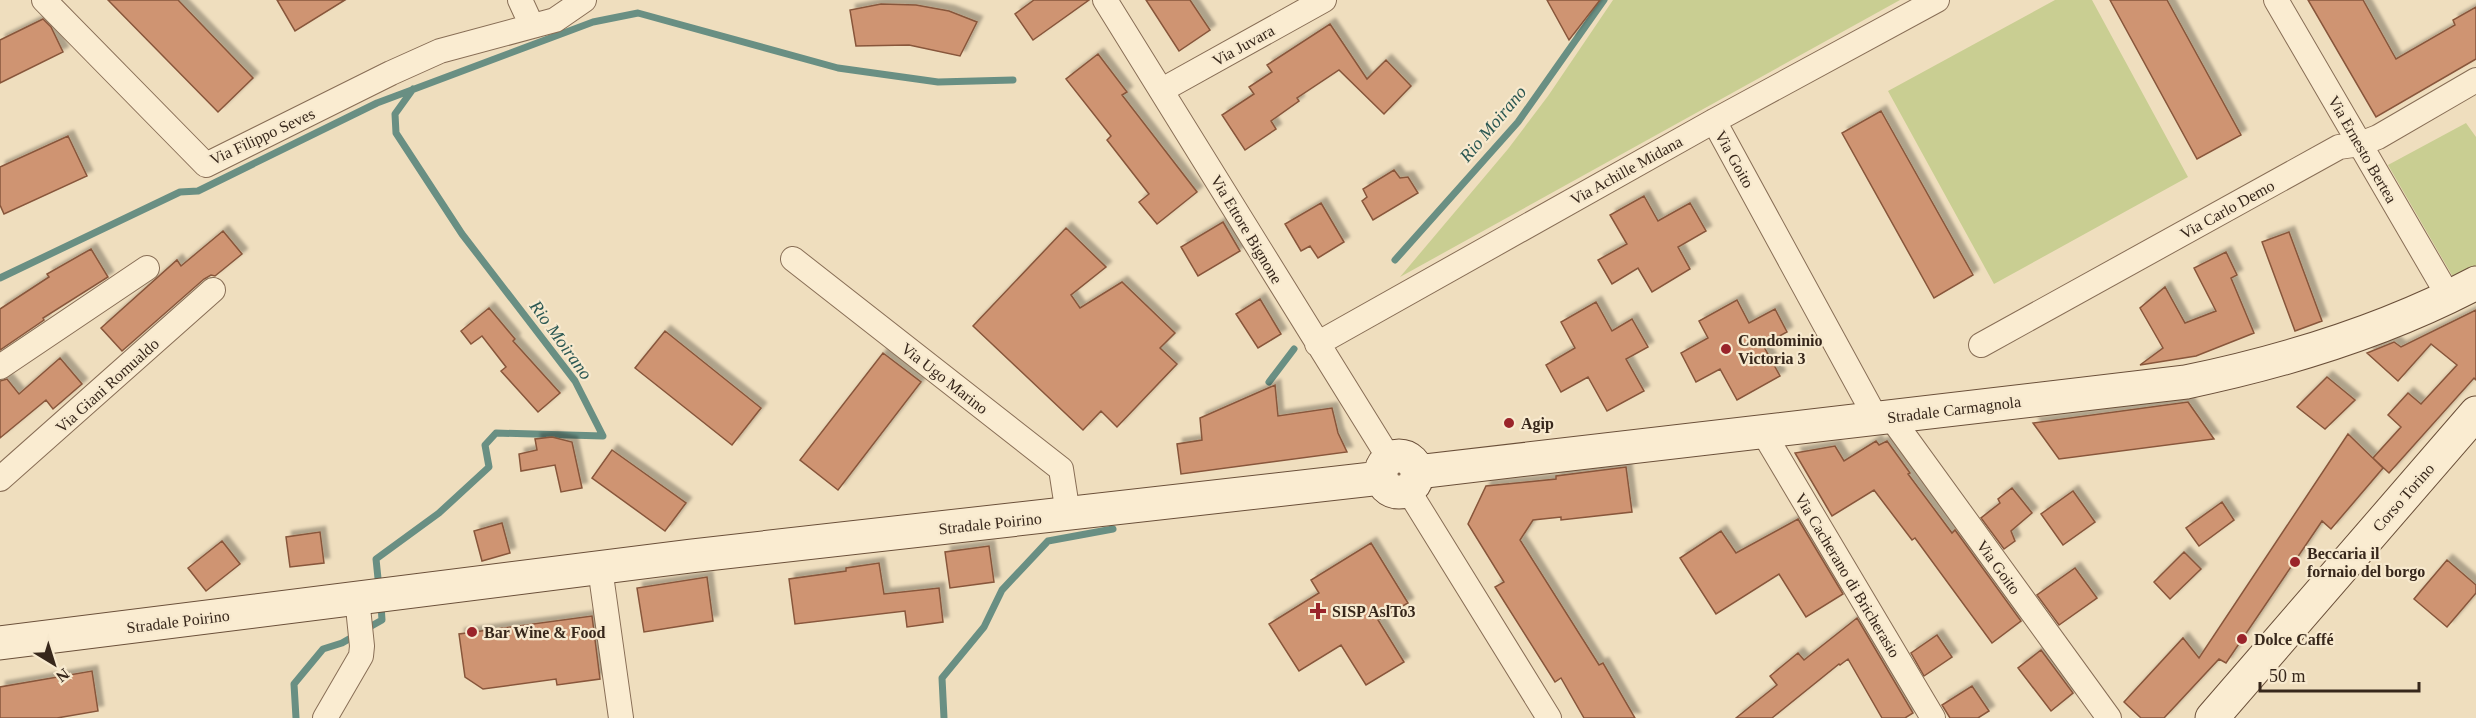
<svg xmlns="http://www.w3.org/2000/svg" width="2476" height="718" viewBox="0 0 2476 718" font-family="'Times New Roman',serif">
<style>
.green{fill:#c9ce92}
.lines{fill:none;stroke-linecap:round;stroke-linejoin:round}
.stream{stroke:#698f83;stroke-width:7}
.building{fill:#cf9472;stroke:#88563b;stroke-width:1.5;filter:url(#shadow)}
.street-casing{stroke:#886e56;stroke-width:26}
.secondary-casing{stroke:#6a4f39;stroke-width:35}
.street{stroke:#faecd1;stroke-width:24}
.secondary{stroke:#faecd1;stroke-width:33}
.poi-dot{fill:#9a242a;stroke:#f7e9ce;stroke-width:2}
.labels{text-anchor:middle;stroke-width:4.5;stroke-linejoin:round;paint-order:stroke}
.street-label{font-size:16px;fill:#37271b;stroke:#f7e9ce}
.poi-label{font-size:16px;font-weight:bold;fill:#37271b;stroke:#f7e9ce;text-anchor:start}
.water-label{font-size:18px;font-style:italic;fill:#2a5752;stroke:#f7e9ce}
</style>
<defs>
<filter id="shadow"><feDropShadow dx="5.5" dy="-5.5" stdDeviation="1.5" flood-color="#0004"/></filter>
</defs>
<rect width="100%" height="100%" fill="#efdebe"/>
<path class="green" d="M1613,0H1900L1400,277L1508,149L1548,96Z
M2055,0H2092L2188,177L1994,284L1888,91Z
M2466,123L2476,137V265L2453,277L2388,165Z"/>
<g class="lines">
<path class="stream" d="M1395,260L1518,122L1604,0
M0,278L180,192L198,191L377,103L593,22L638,13L838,68L938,82L1013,80
M1269,382L1294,349
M379,588L376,559L439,513L489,467L485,445L496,433L603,436L575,381L462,234L396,133L395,114L413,89
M366,629L382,620L381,605
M296,718L294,684L323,649L342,643L356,635
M944,718L942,678L984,627L1002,590L1048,541L1113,529"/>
</g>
<path class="building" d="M108,0H178L253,78L218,112Z
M277,0H345L295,31Z
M1034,0H1089L1033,40L1015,14Z
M1146,0H1190L1210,30L1179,51Z
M1547,0H1600L1569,40Z
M2110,0H2167L2241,135L2197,159Z
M2308,0H2363L2396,59L2455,25L2453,20L2476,7V59L2376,117Z
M881,4L916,5L949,11L977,22L960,56L909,45L856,46L850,10Z
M43,19L51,27L63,52L0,83V40Z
M1330,24L1367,79L1386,60L1411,86L1384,114L1339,70L1297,98L1299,101L1271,121L1276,129L1245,150L1222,115L1254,94L1249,87L1272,72L1267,65Z
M1098,54L1127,92L1122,95L1197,192L1157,224L1139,202L1149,194L1107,140L1111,136L1066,79Z
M1881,111L1973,275L1934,298L1842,133Z
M68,136L87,176L4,214L0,205V167Z
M1394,170L1400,178L1408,177L1418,193L1373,220L1362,201L1367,197L1363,189Z
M1644,196L1658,221L1690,203L1706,231L1678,247L1690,269L1652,292L1638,268L1612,284L1598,260L1627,244L1610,215Z
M1321,203L1344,242L1318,258L1310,246L1301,251L1285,224Z
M1223,222L1240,251L1198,276L1181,247Z
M1066,228L1106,267L1071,295L1080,308L1122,282L1175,333L1160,348L1177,364L1117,427L1101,411L1083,430L973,326Z
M223,231L242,254L215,276L211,275L204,279L122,351L101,328L177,260L181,266Z
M2289,232L2322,321L2295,331L2262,242Z
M91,249L108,277L43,318L44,320L0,350V309L49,277L47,274Z
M2226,252L2237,275L2231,278L2254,333L2196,356L2140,365L2163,348L2140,308L2165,287L2185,323L2216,311L2194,268Z
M1260,299L1281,334L1258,348L1236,314Z
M1737,300L1749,323L1775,309L1787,332L1763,345L1780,376L1737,400L1720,369L1696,382L1681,353L1708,338L1699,321Z
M1596,302L1612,331L1632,319L1648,347L1626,359L1644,391L1607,411L1588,377L1561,392L1546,365L1575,348L1561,322Z
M489,308L515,339L513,341L560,393L538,412L501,371L506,367L482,336L471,344L461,331Z
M2476,310V380L2474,378L2389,473L2373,458L2401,427L2388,415L2408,393L2421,404L2457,365L2431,344L2398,381L2367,353L2394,342L2401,347Z
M665,331L761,408L732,445L635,368Z
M883,353L921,382L838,490L800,460Z
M60,358L82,384L53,409L46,400L0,438V381L7,379L19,394Z
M2327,377L2355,400L2325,429L2297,407Z
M1275,385L1278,416L1332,408L1338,433L1347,452L1181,474L1177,444L1202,440L1200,418Z
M2188,402L2214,439L2059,459L2033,423Z
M2348,434L2383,468L2331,529L2322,521L2226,663L2219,659L2164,718H2141L2124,702L2183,638L2199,658Z
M552,437L572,442L582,488L561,492L555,465L521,471L519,454L537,450L535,439Z
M1876,441L1879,445L1887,441L1910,473L1908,474L1952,533L1955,530L2021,621L1992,643L1915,538L1912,540L1874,490L1832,516L1795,453L1835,446L1844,461Z
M612,450L686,503L665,531L592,478Z
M1626,467L1632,512L1561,520V517L1533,520L1520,540L1599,665L1603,663L1635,718H1584L1561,678L1555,682L1495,587L1504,582L1468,524L1486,486L1556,479V476Z
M2012,488L2032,513L2011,531L2015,541L2004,549L1981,518L2000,503L1998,499Z
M2073,491L2095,522L2063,545L2041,514Z
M2222,502L2234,520L2199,546L2186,528Z
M1798,519L1843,594L1806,617L1779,574L1716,614L1680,558L1721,531L1736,553Z
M502,523L510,553L482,561L474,531Z
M320,532L324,563L290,567L286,537Z
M222,541L240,564L206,591L188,568Z
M1371,543L1408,603L1378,620L1404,662L1366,685L1341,645L1299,671L1269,624L1319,593L1311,580Z
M989,546L994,582L950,588L945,552Z
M2184,552L2201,569L2170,599L2154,582Z
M2447,560L2476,585V593L2447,627L2414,599Z
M879,563L884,594L939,588L943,622L907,627L905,611L795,624L789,579L846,571V568Z
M2075,568L2097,598L2059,625L2037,595Z
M707,577L713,621L644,632L637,588Z
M592,616L600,679L557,685L556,679L483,689L465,677L459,634Z
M1857,618L1913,713L1905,718H1882L1848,659L1840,665L1839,664L1772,718H1736L1777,685L1770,676L1798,653L1804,660Z
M1937,635L1952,657L1924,676L1911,653Z
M2041,650L2073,693L2051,711L2018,668Z
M92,671L98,711L57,718H0V687Z
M1972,686L1989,711L1978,718H1950L1942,705Z"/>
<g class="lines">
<defs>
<path id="street" d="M44,0L206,165L391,73L440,51L555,20L584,0
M520,0L532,26
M1105,0L1389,458
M2276,0L2449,297
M1162,90L1324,0
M1714,121L1876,418
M793,259L1061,469L1068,514
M1317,344L1714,121L1937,0
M1981,345L2339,147L2360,144L2378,137L2476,80
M0,367L147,268
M1890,416L2109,718
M1763,432L1933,718
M0,479L213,290
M1408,490L1549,718
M600,568L621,718
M325,718L361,656L362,646L357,598"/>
<path id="secondary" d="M1381 474a18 18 0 1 1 36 0a18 18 0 1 1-36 0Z
M1417,472L2186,382C2287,361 2385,331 2476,283
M0,643L691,556L1381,478
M2212,718L2476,413"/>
</defs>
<use href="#street" class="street-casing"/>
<use href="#secondary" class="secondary-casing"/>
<use href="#street" class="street"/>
<use href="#secondary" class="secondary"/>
</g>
<g class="poi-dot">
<circle cx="1726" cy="349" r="6"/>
<circle cx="1509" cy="423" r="6"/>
<circle cx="2295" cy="562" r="6"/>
<path d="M1315 602h6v6h6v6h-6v6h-6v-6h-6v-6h6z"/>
<circle cx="472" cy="632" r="6"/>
<circle cx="2242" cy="639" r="6"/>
</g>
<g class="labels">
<g class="street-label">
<text transform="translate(1243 45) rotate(-29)" y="6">Via Juvara</text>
<text transform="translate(262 136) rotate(-25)" y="6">Via Filippo Seves</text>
<text transform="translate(2363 149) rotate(60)" y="6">Via Ernesto Bertea</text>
<text transform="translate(1735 159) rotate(61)" y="6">Via Goito</text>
<text transform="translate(1626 170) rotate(-29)" y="6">Via Achille Midana</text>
<text transform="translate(2227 209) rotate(-29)" y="6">Via Carlo Demo</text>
<text transform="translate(1247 229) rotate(59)" y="6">Via Ettore Bignone</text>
<text transform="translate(945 378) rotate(38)" y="6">Via Ugo Marino</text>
<text transform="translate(107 385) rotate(-42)" y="6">Via Giani Romualdo</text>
<text transform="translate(1954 409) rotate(-7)" y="6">Stradale Carmagnola</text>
<text transform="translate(2403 497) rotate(-49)" y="6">Corso Torino</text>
<text transform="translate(990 523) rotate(-6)" y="6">Stradale Poirino</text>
<text transform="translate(1999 567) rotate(54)" y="6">Via Goito</text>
<text transform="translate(1848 575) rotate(59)" y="6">Via Cacherano di Bricherasio</text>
<text transform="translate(178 621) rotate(-7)" y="6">Stradale Poirino</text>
</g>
<g class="poi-label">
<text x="1738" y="346">Condominio<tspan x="1738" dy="18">Victoria 3</tspan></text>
<text x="1521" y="429">Agip</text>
<text x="2307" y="559">Beccaria il<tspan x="2307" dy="18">fornaio del borgo</tspan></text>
<text x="1332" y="617">SISP AslTo3</text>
<text x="484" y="638">Bar Wine &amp; Food</text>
<text x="2254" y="645">Dolce Caffé</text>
</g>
<g class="water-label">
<text transform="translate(1493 124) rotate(-50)" y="6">Rio Moirano</text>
<text transform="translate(561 340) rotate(54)" y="6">Rio Moirano</text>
</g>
</g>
<g transform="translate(54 664) rotate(142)" stroke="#f7e9ce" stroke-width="4.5" paint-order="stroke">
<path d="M0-4.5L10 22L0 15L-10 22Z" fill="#37271b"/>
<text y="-9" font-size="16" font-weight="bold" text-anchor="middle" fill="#37271b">N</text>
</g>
<path d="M2260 682v9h159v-9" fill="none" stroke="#37271b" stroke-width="3"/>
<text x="2269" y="682" font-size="18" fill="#37271b" stroke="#f7e9ce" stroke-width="4.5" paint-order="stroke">50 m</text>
</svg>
